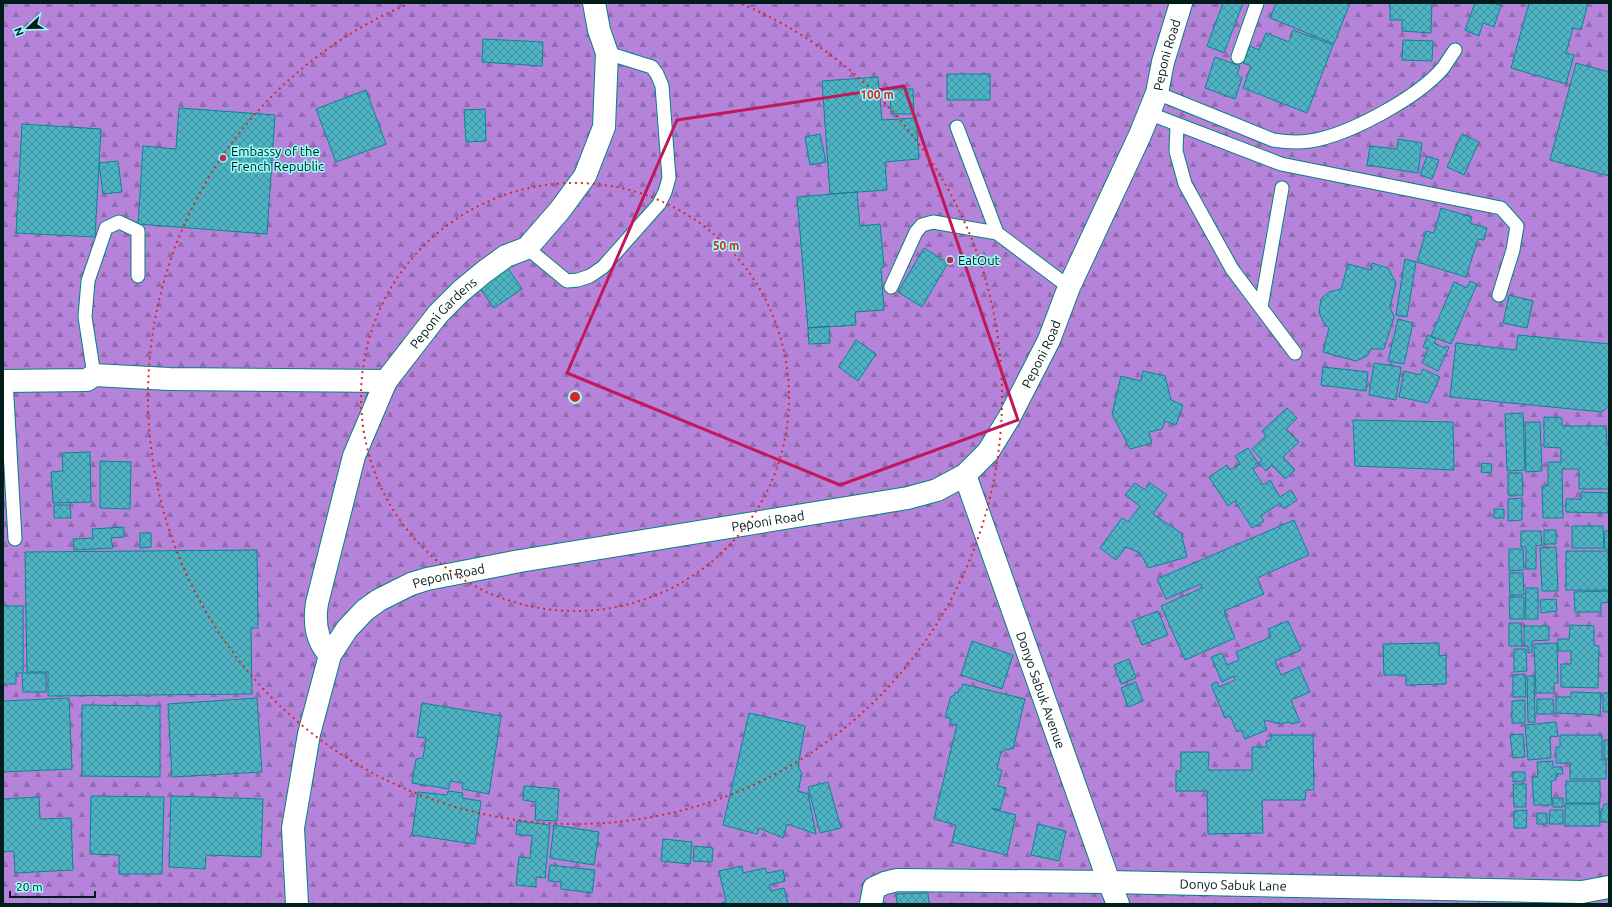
<svg xmlns="http://www.w3.org/2000/svg" width="1612" height="907" viewBox="0 0 1612 907" font-family="Ubuntu,sans-serif">
<style>
.forest{fill:url(#forest-firs)}
.building{fill:url(#building-cross-hatch);stroke:#0c8494}
.lines{fill:none;stroke-linecap:round;stroke-linejoin:round}
.lane-casing{stroke:#00837e;stroke-width:15}
.street-casing{stroke:#00837e;stroke-width:24}
.primary-casing{stroke:#00837e;stroke-width:24}
.lane{stroke:#fff;stroke-width:13}
.street{stroke:#fff;stroke-width:22}
.primary{stroke:#fff;stroke-width:22}
.marked{fill:none;stroke:#c2185b;stroke-width:3;stroke-linejoin:round}
.ring{fill:none;stroke:#d62828;stroke-width:2;stroke-dasharray:2 4}
.poi-dot{fill:#bb2b54;stroke:#9afef7;stroke-width:1.5}
.labels{text-anchor:middle;stroke-width:3;stroke-linejoin:round;paint-order:stroke}
.street-label{font-size:13px;fill:#001c1b;stroke:#9afef7}
.poi-label{font-size:13px;fill:#001c1b;stroke:#9afef7;text-anchor:start}
.centre{fill:#d62828;stroke:#9afef7;stroke-width:2}
.ring-label{font-size:12px;text-anchor:middle;font-weight:bold;fill:#d62828;stroke:#9afef7;stroke-width:3;stroke-linejoin:round;paint-order:stroke}
</style>
<defs>
<pattern id="forest-firs" width="22" height="20" patternUnits="userSpaceOnUse"><rect width="22" height="20" fill="#b583da"/><path d="M5 1l3.5 6h-7zM16 11l3.5 6h-7z" fill="#916ab0"/></pattern>
<pattern id="building-cross-hatch" width="8" height="8" patternUnits="userSpaceOnUse"><rect width="8" height="8" fill="#4fb3c3"/><path d="M0 0l8 8M0 8l8-8" fill="none" stroke="#3f919e"/></pattern>
</defs>
<rect width="100%" height="100%" fill="#8df1ea"/>
<path class="forest" d="M3,3H1609V904H3Z"/>
<path class="building" d="M1223,3H1243L1224,53L1207,46Z
M1276,3H1350L1334,44L1270,18Z
M1390,3H1432L1431,33L1402,31V20H1390Z
M1475,3H1494L1501,6L1494,27L1483,23L1479,36L1465,30Z
M1529,3H1588L1581,30L1573,28L1566,53L1574,55L1566,84L1511,68Z
M1293,30L1333,45L1307,113L1243,88L1251,66L1243,63L1250,46L1259,50L1266,33L1289,42Z
M483,39L543,42L542,66L482,62Z
M1403,40L1433,41L1432,61L1402,60Z
M1215,57L1240,66L1237,74L1242,78L1235,99L1205,88Z
M1576,63L1609,72V176L1550,160Z
M947,74H990V100H947Z
M878,77L882,120L916,118L919,159L885,162L887,190L830,194L822,81Z
M890,89H913L914,114H891Z
M366,90L386,144L336,162L316,109Z
M179,108L275,115L267,234L138,224L143,146L176,149Z
M485,109L486,141L466,142L464,110Z
M22,124L101,129L95,237L16,233Z
M820,134L826,162L810,165L805,137Z
M1462,134L1479,142L1464,175L1447,167Z
M1398,139L1422,143L1418,173L1367,165L1370,146L1397,149Z
M1427,156L1439,160L1432,179L1420,175Z
M118,161L122,192L103,194L99,163Z
M857,192L860,226L880,224L884,267L881,268L884,310L855,312L856,325L808,328L797,197Z
M1441,208L1472,217L1470,223L1487,228L1484,240L1478,239L1466,277L1417,262L1426,231L1434,233Z
M924,248L948,263L922,307L898,292Z
M1405,259L1416,262L1407,317L1396,315Z
M1372,263L1388,268L1396,283L1390,307L1394,317L1384,349H1371L1367,356L1356,361L1323,352L1329,328L1324,323L1319,313L1321,299L1329,292L1341,289L1348,264L1371,270Z
M507,267L522,289L494,308L479,287Z
M1470,281L1477,284L1451,344L1431,336L1454,282L1467,288Z
M1509,295L1533,301L1527,328L1503,323Z
M1398,319L1413,323L1404,364L1388,361Z
M829,326L830,343L809,344L808,328Z
M1428,335L1436,339L1434,343L1445,348L1446,346L1449,347L1438,371L1422,363L1428,349L1423,347Z
M1518,335L1609,344V406L1602,412L1450,397L1456,343L1516,350Z
M856,340L876,354L858,381L839,367Z
M1374,363L1401,367L1396,400L1369,395Z
M1323,367L1368,372L1366,391L1321,385Z
M1423,369L1440,377L1428,403L1399,397L1404,371L1420,375Z
M1143,371L1165,376L1171,400L1183,405L1176,425L1165,421L1162,429L1149,432L1152,443L1130,449L1112,414L1121,376L1141,381Z
M1287,408L1297,418L1286,429L1299,442L1283,457L1295,470L1285,479L1272,465L1266,471L1259,463L1262,460L1252,449L1266,436L1262,431Z
M1523,413L1525,470L1507,471L1505,414Z
M1544,417L1562,418V426H1606L1607,445H1609V489H1579V469H1562L1563,518H1543L1542,486H1548V462H1561V448L1544,447Z
M1353,420L1453,422L1454,470L1355,466Z
M1525,422H1540L1542,471L1526,472Z
M1248,448L1259,465L1253,469L1263,485L1270,480L1280,497L1291,490L1297,500L1284,509L1280,503L1261,516L1264,521L1252,528L1235,501L1228,506L1209,477L1227,465L1230,470L1240,464L1235,456Z
M90,452L91,502L53,503L51,472L63,471L62,453Z
M100,461L131,462L130,509L100,508Z
M1482,463L1492,464L1491,473L1481,472Z
M1508,473H1522L1523,495H1508Z
M1135,483L1145,490L1150,483L1167,495L1153,514L1181,533L1187,557L1148,568L1140,553L1126,547L1116,560L1100,548L1122,518L1128,522L1140,506L1125,495Z
M1581,492L1608,493V513L1566,512V499H1581Z
M1522,498V520L1508,521V499Z
M54,505H70L71,518H54Z
M1494,509H1504V518H1494Z
M1294,520L1309,555L1257,578L1264,594L1224,611L1235,638L1185,660L1161,606L1202,588L1201,584L1166,599L1157,579Z
M1572,526H1603L1604,548H1572Z
M124,527V537L111,538L113,548L74,550L73,539L93,538L92,529Z
M1544,530H1556V544H1544Z
M1521,531H1541L1542,545L1536,546V569H1526V547H1521Z
M1605,531H1609V549H1604Z
M140,533H151V547L140,548Z
M1556,547L1558,591H1542L1540,548Z
M1509,549H1523L1524,570L1509,571Z
M257,550L258,628H251L252,694L48,696V672H27L25,552Z
M1566,551H1608L1609,590H1566Z
M1509,573H1523L1524,595H1510Z
M1526,588H1538V619H1525Z
M1609,591V602L1601,603V612H1575L1574,592Z
M1509,597H1524V619H1510Z
M1556,599L1557,611L1541,613L1540,600Z
M3,606H23V673H46V692H23L22,673H16V684H3Z
M1158,611L1168,635L1142,645L1132,621Z
M1288,621L1301,650L1275,661L1281,675L1299,667L1310,692L1291,700L1300,722L1291,724L1290,722L1279,724V722L1276,724V722H1270L1269,720L1264,722L1267,730L1245,739L1241,730L1237,732L1230,716L1225,718L1211,685L1217,682L1219,687L1235,680L1234,676L1222,682L1211,657L1222,653L1227,665L1239,660L1236,652L1271,637L1268,629Z
M1509,623H1521L1522,646H1509Z
M1570,625L1594,626V645L1599,646L1598,688L1561,687V664H1571V651H1558V639H1569Z
M1524,626H1549V640L1532,641V652L1528,653V646H1524Z
M972,641L1013,655L1002,689L961,675Z
M1439,643V656L1446,655V684L1406,685V675H1384L1383,644Z
M1557,643L1558,683H1554V693H1536L1534,644Z
M1514,649H1526L1527,671L1514,672Z
M1129,659L1136,678L1121,684L1114,665Z
M1525,674L1526,697H1513V675Z
M1527,676H1534L1535,722H1528Z
M1136,682L1143,701L1128,707L1121,688Z
M963,684L1025,699L1013,749L1010,748L1009,750L1006,749L1003,752H1001L997,769L1002,770L998,786L1006,788L1000,810L993,808L992,809L1016,815L1007,855L952,842L956,825L934,819L957,725L950,724L951,719L945,717L951,696H954L955,692L958,693L959,689L961,690Z
M1571,692L1601,693L1600,715L1556,713V697H1571Z
M1603,693H1609V712H1603Z
M69,698L72,769L3,772V701Z
M257,698L262,772L172,777L168,704Z
M1537,699H1553L1554,714H1537Z
M1525,700V723H1512V701Z
M422,703L501,716L489,794L462,789L463,783L450,781L449,789L412,783L416,759L423,758L426,738L417,737Z
M82,705L160,706V777L82,776Z
M749,713L805,726L798,767L802,773L798,791L808,794L816,834L787,824L783,838L759,828L757,834L723,825Z
M1556,722L1558,736L1550,737L1551,758L1528,760L1525,725Z
M1523,734L1525,757L1513,758L1510,735Z
M1271,735H1313L1314,790H1306L1305,800H1262L1263,833L1208,834L1207,791H1176V771H1181V752H1209L1208,770H1252V747H1267L1266,741L1271,740Z
M1560,735H1602V760H1606V779H1570V763H1556V747H1560Z
M1604,740H1609V759H1604Z
M1553,761V767H1562L1563,774H1556V780L1551,781L1552,805H1534L1532,777H1538L1537,762Z
M1513,772H1525V781L1513,782Z
M1566,781H1600V803H1566Z
M828,782L841,828L820,833L808,787Z
M1513,784H1526V807H1514Z
M524,786L559,789L557,821L535,820L536,802L523,800Z
M448,791L463,793L462,798L481,801L475,844L412,835L418,792L447,795Z
M91,796L164,797L162,874H119V855L90,854Z
M171,796L263,799L261,857L206,855L205,869L169,867Z
M39,797L40,819L71,818L73,870L15,873L14,851L3,852V799Z
M1553,798H1563V807H1553Z
M1565,804H1599L1600,826H1565Z
M1604,804H1609V822H1601V809H1603Z
M1527,810L1526,828H1514V811Z
M1550,810H1563V824H1549Z
M1537,813H1547V824H1537Z
M517,821L550,825L545,878L536,877V887L516,885L519,857L530,858L532,836L516,834Z
M1038,824L1066,831L1059,861L1031,855Z
M554,825L599,832L594,865L550,858Z
M663,839L692,842L690,864L661,861Z
M694,846L713,848L712,862L693,861Z
M550,865L595,870L592,893L561,889V882L548,881Z
M742,866L743,873L765,868L767,873L783,870L785,881L769,885L771,891L784,888L788,904H721V903L726,902L719,871Z
M928,893L929,904H897L896,894Z"/>
<g class="lines">
<defs>
<path id="lane" d="M1238,57L1257,3
M1157,93L1273,140C1285,142 1297,143 1310,141C1349,135 1417,98 1443,68C1447,62 1451,56 1455,50
M1148,113L1281,164L1501,208L1517,226L1513,250L1499,295
M1177,125L1176,151L1185,184L1232,269L1295,353
M957,127L997,233
M527,248L567,281L578,280L590,276L603,267L659,204L665,192L669,178L662,86L657,74L652,67L607,53
M891,287L916,232L922,225L933,222L997,233L1069,287
M1261,307L1282,188
M94,375L85,317L88,281L106,228L119,222L138,231V276
M6,380L15,539"/>
<g id="street">
<path d="M3,381L87,380L94,375L169,379L386,381"/>
<path id="s1" d="M965,475L1109,882L1118,904"/>
<path id="s2" d="M330,655C316,641 314,622 317,603L354,456L386,381L438,314L461,291L484,272L506,256L527,248L560,210L585,176L604,127L607,53L599,30L594,3"/>
<path id="s3" d="M871,904L874,888L885,883L897,880L1109,882L1582,892L1609,887"/>
</g>
<g id="primary">
<path id="s4" d="M297,904L293,828L309,734L330,655L347,629L365,610L379,600L411,584L427,579L520,561L908,498L937,490L965,475L988,452L1009,418L1049,340L1069,287L1140,135L1157,93L1163,62L1181,3"/>
</g>
</defs>
<use href="#lane" class="lane-casing"/>
<use href="#street" class="street-casing"/>
<use href="#primary" class="primary-casing"/>
<use href="#lane" class="lane"/>
<use href="#street" class="street"/>
<use href="#primary" class="primary"/>
</g>
<path class="marked" d="M904,86L1018,420L840,485L567,373L677,120Z"/>
<g class="ring">
<circle cx="575" cy="397" r="214"/>
<path d="M742 4A427 427 0 1 1 408 4"/>
</g>
<g class="poi-dot">
<circle cx="223" cy="158" r="4"/>
<circle cx="950" cy="260" r="4"/>
</g>
<g class="labels">
<g class="street-label">
<text dy="5" stroke="none"><textPath href="#s4" startOffset="1399">Peponi Road</textPath></text>
<text dy="5" stroke="none"><textPath href="#s2" startOffset="378">Peponi Gardens</textPath></text>
<text dy="5" stroke="none"><textPath href="#s4" startOffset="1074">Peponi Road</textPath></text>
<text dy="5" stroke="none"><textPath href="#s4" startOffset="726">Peponi Road</textPath></text>
<text dy="5" stroke="none"><textPath href="#s4" startOffset="402">Peponi Road</textPath></text>
<text dy="5" stroke="none"><textPath href="#s1" startOffset="228">Donyo Sabuk Avenue</textPath></text>
<text dy="5" stroke="none"><textPath href="#s3" startOffset="377">Donyo Sabuk Lane</textPath></text>
</g>
<g class="poi-label">
<text x="231" y="156">Embassy of the<tspan x="231" dy="15">French Republic</tspan></text>
<text x="958" y="265">EatOut</text>
</g>
</g>
<circle cx="575" cy="397" r="6" class="centre"/>
<g class="ring-label">
<text x="877" y="99">100 m</text>
<text x="726" y="250">50 m</text>
</g>
<rect width="1612" height="907" fill="none" stroke="#001c1b" stroke-width="8"/>
<g transform="translate(28 28) rotate(248)" stroke="#9afef7" stroke-width="3" paint-order="stroke">
<path d="M0-3L7 15L0 10L-7 15Z" fill="#001c1b"/>
<text y="-6" font-size="11" font-weight="bold" text-anchor="middle" fill="#001c1b">N</text>
</g>
<path d="M10 891v6h85v-6" fill="none" stroke="#001c1b" stroke-width="2"/>
<text x="16" y="891" font-size="12" fill="#001c1b" stroke="#9afef7" stroke-width="3" paint-order="stroke">20 m</text>
</svg>
